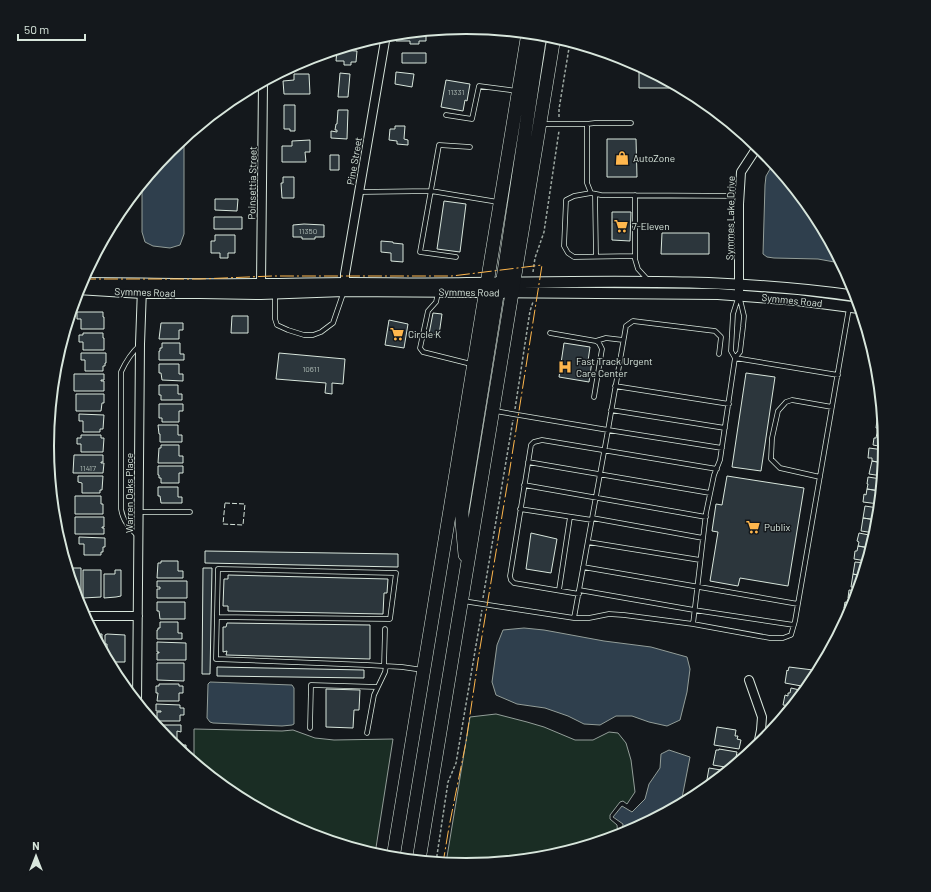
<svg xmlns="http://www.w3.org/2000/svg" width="931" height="892" viewBox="0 0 931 892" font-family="Barlow,sans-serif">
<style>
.green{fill:#1a2d24;stroke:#939e99}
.water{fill:#2f3f4d;stroke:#939e99}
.building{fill:#2c363c;stroke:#d8e6dc}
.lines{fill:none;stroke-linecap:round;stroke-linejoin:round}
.service-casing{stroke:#d8e6dc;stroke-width:5.5}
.minor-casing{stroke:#d8e6dc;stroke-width:10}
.tertiary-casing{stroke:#d8e6dc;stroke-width:12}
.primary-casing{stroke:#d8e6dc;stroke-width:14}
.path{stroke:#9da8a2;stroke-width:1.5;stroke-dasharray:3 2;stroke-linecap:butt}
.service{stroke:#14181c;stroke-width:4}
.minor{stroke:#14181c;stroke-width:8}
.tertiary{stroke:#14181c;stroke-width:10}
.primary{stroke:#14181c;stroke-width:13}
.fence{stroke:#d8e6dc;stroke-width:1;stroke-dasharray:5 2;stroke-linecap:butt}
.power{stroke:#ffb74d;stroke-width:1;stroke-dasharray:14 3 2 3;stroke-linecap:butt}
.labels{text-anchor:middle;stroke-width:3;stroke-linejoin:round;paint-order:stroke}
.number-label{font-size:8px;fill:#adbab4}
.poi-label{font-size:10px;fill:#d8e6dc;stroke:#14181c;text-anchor:start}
.street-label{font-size:10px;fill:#d8e6dc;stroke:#14181c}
.rim{fill:none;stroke:#d8e6dc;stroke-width:2}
</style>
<rect width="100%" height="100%" fill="#14181c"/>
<path class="green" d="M496,714L527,722L544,727L575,740H593L609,732L618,733L626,743L631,760L635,792L627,804L623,801L620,802L610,815V819L617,825L618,836L547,857L465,865L446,863L470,717Z
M194,729L282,731L293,730L315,738L334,740L393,739L375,854L305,833L233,794L194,762Z"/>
<path class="water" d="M184,137V234L180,245L170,248L153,246L145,242L142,232V183L169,150Z
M773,164L814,213L840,263L818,259L774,258L767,257L763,254L765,185L766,176Z
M524,628L544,630L604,641L651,647L687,657L690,669L687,692L680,720L667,726L649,722L632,716H616L600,725L584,724L568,716L545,708L517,704L496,695L492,682L497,645L503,630Z
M210,682L292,685L294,688V724L292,725L282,726L213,723L210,722L207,718L208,684Z
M669,750L690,757L681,803L626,833L622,834L623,824L613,817L622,806L632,812L645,799L649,784L660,768L661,754Z"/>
<path class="building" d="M410,32V34L426,35V41H419V44H410V41H396V34H403V33Z
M337,50L357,51L356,62H351V65H344V61H336Z
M402,53H426V63H402Z
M308,58V63H305V65H297V63Z
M645,69L669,82V88H639V70H645Z
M396,72L414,74L412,87L395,84Z
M340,73L350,74L348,97H338Z
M294,74H309L310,94H284L283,81L294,80Z
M446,80L470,84L467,101L465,100L463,111L441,107Z
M284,105H295V131H290V129H284Z
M338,110H348L347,139L331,138V131L337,132V130H335L336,124H337Z
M395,126H405L404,139L408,140V145L397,144V141L389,140L390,129H395Z
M607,139H636L637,177H607Z
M310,140V152H305L306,162H282V146H292V141Z
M330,155H339V170H330Z
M283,177H294V198H282L281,183H283Z
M215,199H238L237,211L215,210Z
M444,201L466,204L460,252L437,249Z
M612,212H631L630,241L612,240Z
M214,217H242V229H214Z
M304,224L324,225V237H315V239H302V237H293V225Z
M662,233H709V254H661Z
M215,235H235V253H228V258H220V253H211V241H215Z
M381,241L393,242V243L403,244V262L391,261V253L381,252Z
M77,312H103V317H104V329H81V319H77Z
M433,313L442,314L439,335L429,334Z
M232,316H248V333H231Z
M389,320L408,324L404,348L385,345Z
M161,323H183V330H179V339H159Z
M83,333H103V338H104V350H83V342H79V335H83Z
M162,343H180V354H184V360H159V351H160V348H162Z
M564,343L590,347L588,361H592L589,382L559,377Z
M81,353H106V363H105V366H103V371H85V360H81Z
M279,353L345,359L343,384L332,383V394L325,393L326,383L276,379Z
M159,364H179V374H183V381L162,380L161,373H159Z
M746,373L775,377L761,471L732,467Z
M74,374H104V380H101V381H104V391H74Z
M159,385H178V394H182V400H161V395H159Z
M76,394H104V403H102L101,411H76Z
M159,404H183V411H179V422H162V418H159Z
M79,414L104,415L103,429H100V432H83V421H79Z
M877,420L882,421L883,434L877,433V428H876Z
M158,425H178V435H182V442H160V434H159Z
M877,433L883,434L884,447L873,445L874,438H876Z
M81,435H101V438H104L103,452H81V444H77V438H81Z
M161,445H179V456H183V463H158L159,448H161Z
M869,448L884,450L883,463L872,461V458H868Z
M74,455H103V462H101V463H104L103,473H73Z
M872,461L883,463L882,476L869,474Z
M158,466H183V473H179V483H161V478H159V475H158Z
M78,476H103L102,490H100V493H82V483L78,482Z
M727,476L804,488L788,586L740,578L738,586L710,581L718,532L712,531L716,504L722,505Z
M868,477L881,479L880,491L867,489L868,484H867Z
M158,487H178V497H182V503H161L160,496H158Z
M867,489L880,491L879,504L863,502L864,494L866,495Z
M75,496H101V504H103V514H75Z
M865,506L878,508L877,520L863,518Z
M75,517H104V527H102V528H104V534H75Z
M863,518L877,520L875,533L861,531Z
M531,533L557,539L551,573L526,569Z
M859,533L874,536L870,548L858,546L859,542L857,541Z
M79,537L105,538V547H103V552H101V555H84V544H79Z
M858,546L870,548L866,561L854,559L855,551H857Z
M205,551L398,554V567L205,563Z
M161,561H178V571H183V578H157L158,563H161Z
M855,562L866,563L862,576L853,574Z
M67,568H81V598H76Z
M203,568H212L210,674H202Z
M83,570H101V597L83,598Z
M115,570H121V596L116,597L104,598V574H115Z
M853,574L862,576L858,588L851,587Z
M228,575L388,579L387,593H384L383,614L228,611V606H223L224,579H228Z
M157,581H187V598H157V589H160V587H157Z
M849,590L857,591L853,604L849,603L850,598H848Z
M157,602H185V619H160L159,611H157Z
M845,602L853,604L848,616L845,615L846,608H844Z
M160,622H178V633H182V639H157V630H158V628H160Z
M227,623L370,625V659L226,655L227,651L223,652V627H226Z
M96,634H102V650L96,638Z
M107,634L125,635V662H108L107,660V644H105V635Z
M157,642L186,643V660H157V653H159V652H157Z
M157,663H184V681L157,680Z
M217,667L364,670V678L217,676Z
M789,667L813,670L811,683L807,687L785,683L787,670L788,671Z
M159,684H179V686H183V693H179V701H157L158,693H156V686H159Z
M791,688L804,691L791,706L783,705L785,695L788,696V693H790Z
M326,689L360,690L359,710H354L353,728L326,727Z
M156,704L180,705V708H184V715H180V721H157V712H161V711H156Z
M783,708L789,709L781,719Z
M157,725H181V732L177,731V742H169L157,727Z
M717,727L736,730L735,736H738L737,739L741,740L739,749L714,745Z
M173,745H186V756Z
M719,749L737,752L736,757H738L737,763L731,768L713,765L716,750H719Z
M709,768L727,771L709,785H706Z"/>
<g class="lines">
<defs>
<path id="service" d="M446,115L472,119L479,86L517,91
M543,124H587V183L591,193L601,195L739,196
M587,124L595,123H631
M359,192L431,191L498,202
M591,193L574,196L566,200L564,246L568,253L574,257L635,256
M595,194L596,256
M635,195V259L638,269L648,280
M456,257L420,252L439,145L470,147
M438,293L436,302L428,311L420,348L423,352L471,364
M275,294V319L277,325L288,330L304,335H313L321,332L333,323L344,291
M739,295L744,316L743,327L740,352L735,358L720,460L714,475L706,513L693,624L770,638H783L791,635L795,621L849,308
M739,295L733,314L731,351L735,358L838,375
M550,333L596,341L606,338L623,340
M615,386L729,404
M594,397L602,349L599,343L596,341
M611,410L725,428
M495,411L608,430L626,326L633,321L715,331L721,337L719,354
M528,462L710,493
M820,477L780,468L771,459L772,438L778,411L786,402L792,400L832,407
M524,485L706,517
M520,509L592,520
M139,512H190
M592,518L703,538
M138,536C129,528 123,521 121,509V372C126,361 131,353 140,345
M588,542L700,560
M583,567L798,604
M559,590L570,517
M579,590L694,610L794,625
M579,594L514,583L511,580L510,576L531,445L534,442L542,440L717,469
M463,601L574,618L608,430L722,448
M217,617L390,619L396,573L218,569L216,659L367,665L402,667L423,670
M574,618H589L609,614L624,615L693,624
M384,666L385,629
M310,728L311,685L377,687
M367,733L374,695L385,672L386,666"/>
<path id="minor" d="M261,284L263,82
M345,289V274L386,35
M739,291V204L741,172L758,146
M84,616H138
M749,680L762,717L761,730L758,745
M137,704L140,344L142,288"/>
<path id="tertiary" d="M82,283C142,283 202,285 261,284C290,284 318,283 347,283C387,283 427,284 467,283C597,282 727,277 856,296
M77,289L142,293H200L261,294L344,291L718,294L797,300L859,308"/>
<path id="primary" d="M501,292L540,34
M465,555L462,522V511L499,283
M393,858L528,33
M419,860L554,37"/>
</defs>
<use href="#service" class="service-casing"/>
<use href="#minor" class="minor-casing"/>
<use href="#tertiary" class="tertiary-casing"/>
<use href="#primary" class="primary-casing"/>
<path class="path" d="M559,117V109L570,42
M533,272L535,258L544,232L559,131
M515,409L530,311L533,302
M483,598L513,420
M436,862L448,782L456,763L482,610"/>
<use href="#service" class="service"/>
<use href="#minor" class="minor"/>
<use href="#tertiary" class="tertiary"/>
<use href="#primary" class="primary"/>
<path class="fence" d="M225,503L245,504L243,525L223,524Z"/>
<path class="power" d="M82,279H200L272,276H452L542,265L510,468L479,654L466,742L449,827L443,863"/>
</g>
<defs>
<symbol id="shop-bare" viewBox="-9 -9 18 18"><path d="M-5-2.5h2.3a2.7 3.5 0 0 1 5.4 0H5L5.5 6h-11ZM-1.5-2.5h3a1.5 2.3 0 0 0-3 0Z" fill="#ffb74d" stroke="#14181c" stroke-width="2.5" paint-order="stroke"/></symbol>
<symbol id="supermarket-bare" viewBox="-9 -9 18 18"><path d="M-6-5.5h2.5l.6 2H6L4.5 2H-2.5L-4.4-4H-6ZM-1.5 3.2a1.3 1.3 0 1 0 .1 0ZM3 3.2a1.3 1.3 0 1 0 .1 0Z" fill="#ffb74d" stroke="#14181c" stroke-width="2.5" paint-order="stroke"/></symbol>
<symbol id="hospital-bare" viewBox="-9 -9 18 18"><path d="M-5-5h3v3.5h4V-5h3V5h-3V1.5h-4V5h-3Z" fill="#ffb74d" stroke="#14181c" stroke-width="2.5" paint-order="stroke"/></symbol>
</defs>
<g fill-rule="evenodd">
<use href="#shop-bare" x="612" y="148" width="20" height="20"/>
<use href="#supermarket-bare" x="611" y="216" width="20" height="20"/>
<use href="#supermarket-bare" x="387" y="324" width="20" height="20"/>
<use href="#hospital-bare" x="555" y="357" width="20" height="20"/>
<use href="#supermarket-bare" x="743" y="517" width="20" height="20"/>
</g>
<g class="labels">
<g class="number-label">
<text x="456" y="95">11331</text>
<text x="308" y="234">11350</text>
<text x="311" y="372">10611</text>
<text x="88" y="471">11417</text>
</g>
<g class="poi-label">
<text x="633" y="162">AutoZone</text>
<text x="632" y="230">7-Eleven</text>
<text x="408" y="338">Circle K</text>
<text x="576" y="365">Fast Track Urgent<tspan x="576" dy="12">Care Center</tspan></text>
<text x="764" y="531">Publix</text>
</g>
<g class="street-label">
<text transform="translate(354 161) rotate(-80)" y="4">Pine Street</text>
<text transform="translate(252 183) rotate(-89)" y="4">Poinsettia Street</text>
<text transform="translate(730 218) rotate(-89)" y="4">Symmes Lake Drive</text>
<text transform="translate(145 292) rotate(2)" y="4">Symmes Road</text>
<text transform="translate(469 292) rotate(1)" y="4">Symmes Road</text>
<text transform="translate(792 300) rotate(6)" y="4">Symmes Road</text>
<text transform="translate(129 493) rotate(-90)" y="4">Warren Oaks Place</text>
</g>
</g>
<path d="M0 0H931V892H0ZM54 446a412 412 0 1 1 824 0a412 412 0 1 1-824 0Z" fill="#14181c" fill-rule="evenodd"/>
<path class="rim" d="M54 446a412 412 0 1 1 824 0a412 412 0 1 1-824 0Z"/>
<g transform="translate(36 856)" stroke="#14181c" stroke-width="3" paint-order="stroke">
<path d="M0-3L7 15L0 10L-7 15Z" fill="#d8e6dc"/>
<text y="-6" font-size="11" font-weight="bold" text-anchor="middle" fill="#d8e6dc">N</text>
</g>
<path d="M18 34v6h67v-6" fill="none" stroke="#d8e6dc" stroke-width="2"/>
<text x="24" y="34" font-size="12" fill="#d8e6dc" stroke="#14181c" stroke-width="3" paint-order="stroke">50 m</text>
</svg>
